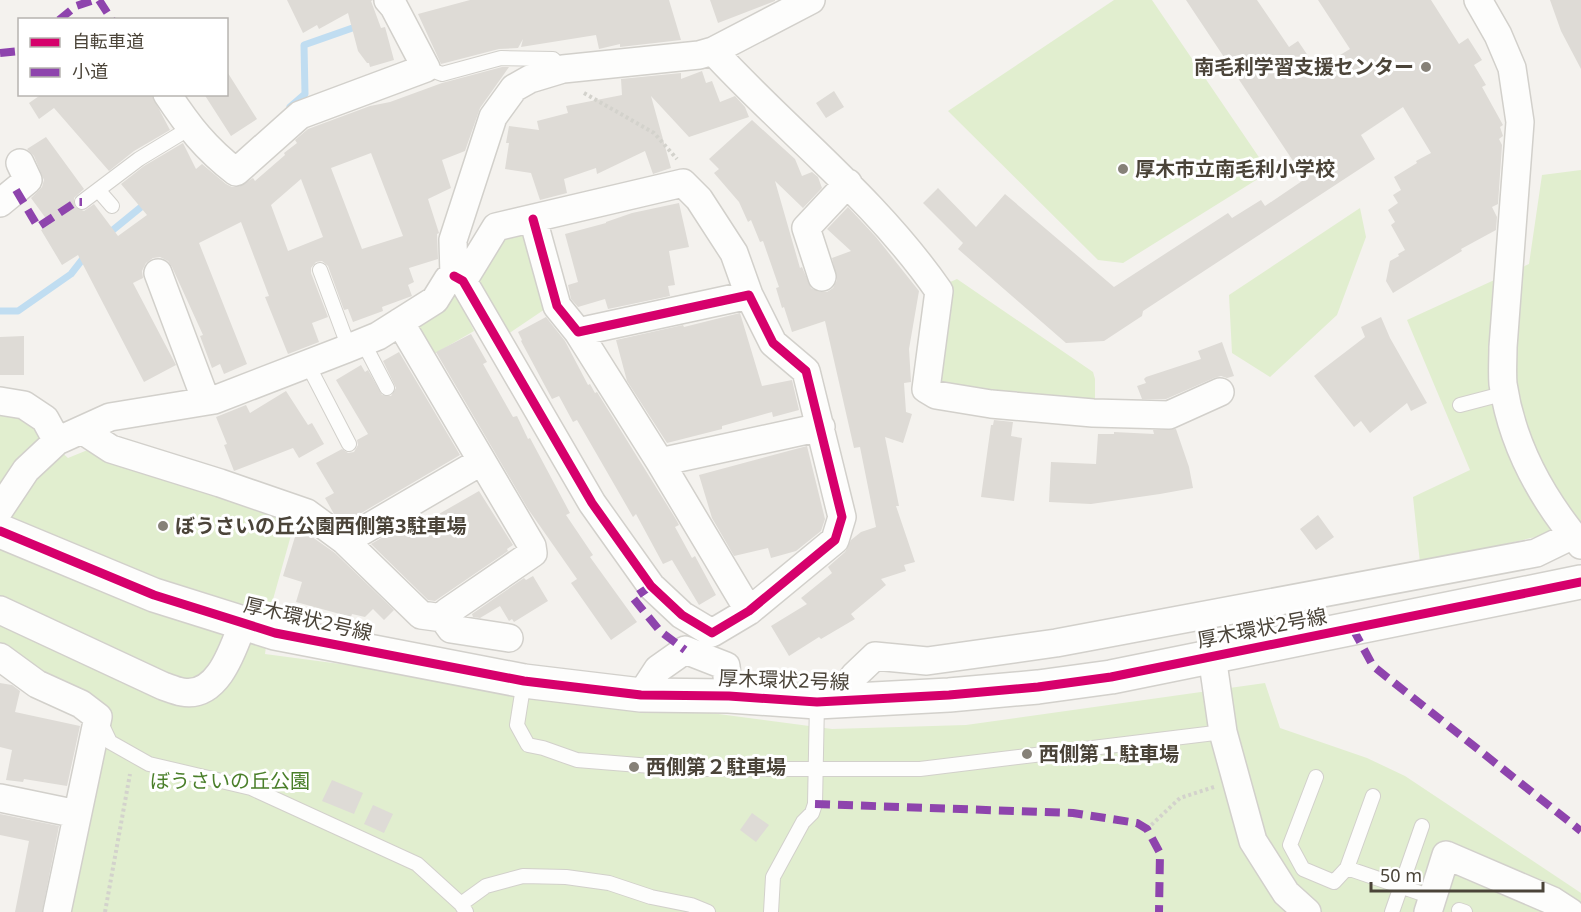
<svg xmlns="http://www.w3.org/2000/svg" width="1581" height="912" viewBox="0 0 1581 912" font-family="'Noto Sans','Noto Sans JP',sans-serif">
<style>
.green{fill:#e1eecf}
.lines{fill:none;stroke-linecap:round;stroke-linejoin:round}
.stream{stroke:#c0ddf1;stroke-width:7}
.building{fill:#dedbd6;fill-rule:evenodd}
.service-casing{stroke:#d2d0cb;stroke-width:16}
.minor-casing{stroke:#d2d0cb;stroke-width:30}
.tertiary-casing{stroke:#d2d0cb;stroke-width:36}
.path{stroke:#d3d2cc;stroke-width:4;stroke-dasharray:3 3;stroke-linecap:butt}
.service{stroke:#fdfdfc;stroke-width:14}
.minor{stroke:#fdfdfc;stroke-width:27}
.tertiary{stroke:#fdfdfc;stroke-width:33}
.quiet{stroke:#8e44ad;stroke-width:8;stroke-dasharray:15 8;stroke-linecap:butt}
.cycleway-casing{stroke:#fff;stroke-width:13}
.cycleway{stroke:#d6006c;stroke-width:9}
.poi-dot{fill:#868178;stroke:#fff;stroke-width:2}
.labels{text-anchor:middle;stroke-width:6;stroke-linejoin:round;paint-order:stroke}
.poi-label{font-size:20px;font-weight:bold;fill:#4b4439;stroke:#fff;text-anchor:start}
.street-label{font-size:20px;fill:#4b4439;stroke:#fff}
.park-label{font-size:20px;fill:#4a7f2a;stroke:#fff}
</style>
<rect width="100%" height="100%" fill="#f4f2ee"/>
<path class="green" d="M1114,0H1152L1269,172L1123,263L1098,260L948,111Z
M1581,170V524L1540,536L1420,563L1413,497L1470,470L1407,320L1529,264L1542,175Z
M1360,208L1366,237L1337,315L1270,377L1232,353L1229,295Z
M525,230L551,305L505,336L476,282L502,235Z
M957,279L1093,372L1095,379V405L939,389L948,283Z
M455,292L474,331L434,354L419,330L421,320Z
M0,412L21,415L68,458L90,449L295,521L272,603L265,654L832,729L966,725L1265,683L1280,728L1367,758L1405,776L1581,893V912H70L103,721L0,649Z"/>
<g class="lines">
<path class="stream" d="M290,107L305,94L304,45L361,25
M108,234L146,203
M0,311H18L71,274L85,256"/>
</g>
<path class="building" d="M287,0H373L371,1L381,28L385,27L394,60L370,67L369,63H367L358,51L348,13L319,29L317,25L303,33Z
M470,0H669L681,40L620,47V44L599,49L596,35L521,47L523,39L518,48L499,49L441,64L418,14Z
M710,0H775V1L718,23Z
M1186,0H1257L1289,47L1298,41L1317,69L1350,49L1318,0H1431L1459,44L1468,38L1482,60L1474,65L1486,85L1482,87L1503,125L1500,127L1503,136L1499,139L1502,145L1498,204L1492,207L1497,217L1496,230L1461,249L1462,251L1393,293L1386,281L1390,261L1399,256L1398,254L1405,250L1391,225L1395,222L1388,210L1398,203L1393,195L1401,190L1394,177L1417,163L1416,161L1431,153L1403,107L1361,135L1375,159L1143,311L1142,316L1104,341L1066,343L958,249L963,243L923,203L938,188L976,227L1005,194L1114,287L1228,213L1232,218L1261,200L1265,206L1305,179Z
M1550,0H1581V69L1561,31Z
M502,67H509L480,108L465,151L442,160L451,188L428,199L439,233L437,234L438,259L409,268L414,282L408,285L412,296L382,307L383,311L353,322L348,309L344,310L328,266L322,261L316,262L311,268V273L328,317L312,323L319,342L288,354L265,297L269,296L241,222L199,243L247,364L224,374L220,364L212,368L200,336L203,335L172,267L168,261L160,257L153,258L146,263L142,271L143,278L133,283L176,365L144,382L78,255L62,265L41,230L50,224L31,198L42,187L44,180L34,156L27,149L46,137L84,189L74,198L75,207L84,211L94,204L118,236L147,215L121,184L144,166L183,143L196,169L202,164L226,184L232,187H239L253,178L255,181L285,155L284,153L297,143L295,140L308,129L370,106L390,102L442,83ZM371,153L403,236L362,249L331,168ZM301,179L323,237L288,251L271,205Z
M226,70L257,119L231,136L204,94H226Z
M702,71L706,83L712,81L720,102L735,96L745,107L749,117L689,137L651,96L671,168L653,174L645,151L597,174L596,168L564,179L567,193L540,200L531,173L505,169L509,143H506L509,126L539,130L537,121L568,113L566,106L622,95L621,79L681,73V79Z
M834,91L844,107L826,118L816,103Z
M42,94H151L170,130L134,151L109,171L54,108L39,119L29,103Z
M752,120L795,159L802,176L812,172L818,177L822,188L803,208L775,181L800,268L802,267L811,288L819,292H827L833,288L837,280L832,258L851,251L827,229L848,207L876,237L919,291L909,349L911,382L904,383L906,412L912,414L903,443L885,437L899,506H896L915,562L904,565L906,571L881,579L886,585L851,614L855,619L821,639L819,637L789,656L771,626L807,604L801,598L832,573L828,567L845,552L851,540L861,532L876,527L860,447L854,448L825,321L792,332L784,307L782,308L776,288L779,287L763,241L760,242L751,220L748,222L739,202L714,173L719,169L709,159Z
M679,203L689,247L669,251L675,285L668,286L670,296L608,309L605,299L578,307L571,299L568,285L578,282L565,234L606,223V222L632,213Z
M740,313L762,386L792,380L799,410L773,417L772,412L722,426V429L667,443L627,381L616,340L683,325L684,327Z
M546,317L565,341L588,385L590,384L595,393L597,392L677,521L679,525L675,527L692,558L695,556L716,595L699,605L672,560L663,564L636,514L633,517L577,420L573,422L559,396L552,399L521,341L522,340L518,332Z
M1381,317L1390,338L1427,403L1411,411L1407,403L1370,433L1361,421L1354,427L1314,376L1365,337L1361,327Z
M471,334L487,362L483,364L513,417L517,416L528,439L530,438L570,513L566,515L593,555L590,557L637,622L611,640L571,583L577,579L528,509L436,352Z
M24,336V375H0V337Z
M1222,342L1234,376L1227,378L1221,376L1214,378L1166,399H1142L1137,386L1146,383L1144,379L1146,377L1201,359L1198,351Z
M399,352L460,455L346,522L334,514L325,498L334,493L316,463L342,449L348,453L354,452L358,445L357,440L368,434L336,380L361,365L365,372L368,370L382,395L391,396L396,388L383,361Z
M286,391L308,425L312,423L324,444L299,458L293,448L234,471L224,445L227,444L216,417L246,405L250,413Z
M994,420L1013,422L1011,436L1022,438L1014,501L981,497L991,425H993Z
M1176,429L1189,467L1193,488L1160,494L1091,504L1049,502L1051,462L1096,464L1098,434H1114V432L1154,434L1153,430Z
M807,446L825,519L821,531L796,551L771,558L768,548L734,556L712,518L699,475Z
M479,491L513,545L507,549L508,551L435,601L428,600L371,544L407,523L411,530Z
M1318,515L1334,537L1316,550L1300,529Z
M298,527L335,553L394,610L384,620L373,609L365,617L352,614L351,617L296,602L302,582L283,576Z
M533,576L548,601L514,622L512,619L509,621L500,606L480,618L473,617L472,614L524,578L526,580Z
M0,683L12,685L20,691L15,712L80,726L67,786L24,779L23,782L6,780L12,750L0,747Z
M332,780L363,793L354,814L322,801Z
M373,805L393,814L384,833L364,824Z
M752,813L769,825L756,842L740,830Z
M0,814L59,826L42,912H15L29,841L0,835Z"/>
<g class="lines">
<defs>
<path id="service" d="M426,68L442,74L501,58L553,59L562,68
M99,191L112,206
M82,202L139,159L190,128
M320,270L349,348
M363,342L387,388
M308,365L349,444
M1460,405L1506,393
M524,681L517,725L528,745L543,748L577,760L688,769H920L1223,732
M100,721L110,742L149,764L251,788L417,864L461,904L466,912
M1316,777L1290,845L1303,869L1334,882L1347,868L1432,897
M1347,868L1373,796
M461,904L486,886L523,876L566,877L609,883L651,897L691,905L708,912
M1459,910L1465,912
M771,912L773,877L803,822L812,813L815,804L817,702
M1392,912L1422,826"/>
<path id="minor" d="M1478,0L1498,35L1512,68L1520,122L1503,347C1503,359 1502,372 1503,384C1512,444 1542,499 1581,545
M713,51C788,132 876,200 939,291L926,389L936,395L991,404L1093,413L1169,415L1220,392
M167,94C189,127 205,148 236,172L300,115L426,68L394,7L388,0
M0,203L28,180L20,163
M158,273L206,401
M454,276L463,281L592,503L651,586L682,615L712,633L749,611L835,540L842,517L806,371L773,343L749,295L578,332L557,306L533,219
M822,277L806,228L848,183
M463,281L496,227L683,183L699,199L734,253L749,295
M400,322L532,546L533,553L447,612L443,618
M578,332L660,462L749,611
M0,401L24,405L45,419L57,441
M82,430L111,449L220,483L307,513L345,541L421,615L443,618L451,629L509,638
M660,462L821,427
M0,509L26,470L57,441L110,417L214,400L346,349L378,336L435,300L448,279L454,276L453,240L493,117L514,88L530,79L563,69L699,55L713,51L811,0
M345,541L482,461
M0,610L163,686C169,688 176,691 182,692C218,699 233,649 243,623
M1212,656L1223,732L1253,841L1286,893L1307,912
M0,657L37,684L81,704L98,717L57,912
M641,695L658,669L685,650L726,666L729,696
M848,701L854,676L875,656L927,661L1056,643L1536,553L1573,535
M0,798L77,814
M1428,912L1446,855L1553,901L1570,912"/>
<path id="tertiary" d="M0,531L154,595L275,633L524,681L641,695L729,696L817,702L949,695L1038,687L1111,677L1581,582"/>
</defs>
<use href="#service" class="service-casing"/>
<use href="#minor" class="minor-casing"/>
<use href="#tertiary" class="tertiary-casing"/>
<path class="path" d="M584,93L654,133L677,159
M1147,829L1180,798L1214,787
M105,912L130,774"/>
<use href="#service" class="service"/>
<use href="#minor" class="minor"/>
<use href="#tertiary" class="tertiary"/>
<path class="quiet" d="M99,0L112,20
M59,20L76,6L94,0
M0,53L20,51
M16,190L38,227L76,202H82
M651,586L633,598L660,631L685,650
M1353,629L1373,666L1581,831
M815,804L1073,813L1137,823L1147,829L1160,853L1159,912"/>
<defs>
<path id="cycleway" d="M454,276L463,281L592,503L651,586L682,615L712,633L749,611L835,540L842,517L806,371L773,343L749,295L578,332L557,306L533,219
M0,531L154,595L275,633L524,681L641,695L729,696L817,702L949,695L1038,687L1111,677L1581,582"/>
</defs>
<use href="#cycleway" class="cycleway-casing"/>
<use href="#cycleway" class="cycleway"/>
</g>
<g class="poi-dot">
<circle cx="1426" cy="67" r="6"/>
<circle cx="1123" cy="169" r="6"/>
<circle cx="163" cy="526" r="6"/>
<circle cx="1027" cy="754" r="6"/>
<circle cx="634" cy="767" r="6"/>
</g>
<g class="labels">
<g class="poi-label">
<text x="1414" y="74" text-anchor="end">南毛利学習支援センター</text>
<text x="1135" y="176">厚木市立南毛利小学校</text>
<text x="175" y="533">ぼうさいの丘公園西側第3駐車場</text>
<text x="1039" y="761">西側第１駐車場</text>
<text x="646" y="774">西側第２駐車場</text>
</g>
<g class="street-label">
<text transform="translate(308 619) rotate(13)" y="7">厚木環状2号線</text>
<text transform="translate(1262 628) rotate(-11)" y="7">厚木環状2号線</text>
<text transform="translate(784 680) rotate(2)" y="7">厚木環状2号線</text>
</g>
<g class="park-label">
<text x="230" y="788">ぼうさいの丘公園</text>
</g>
</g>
<rect x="18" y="18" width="210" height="78" fill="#ffffff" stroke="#b7b4b0" stroke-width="1.5"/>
<rect x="30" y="38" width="30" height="9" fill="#d6006c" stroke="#b7b4b0" stroke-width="1.5"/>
<text x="72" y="48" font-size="18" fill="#4b4439">自転車道</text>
<rect x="30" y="68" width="30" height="9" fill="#8e44ad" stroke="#b7b4b0" stroke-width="1.5"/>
<text x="72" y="78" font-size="18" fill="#4b4439">小道</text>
<path d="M1371 882v9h172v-9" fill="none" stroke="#4b4439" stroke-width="3"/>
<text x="1380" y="882" font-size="18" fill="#4b4439" stroke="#ffffff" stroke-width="4.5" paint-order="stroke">50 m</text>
</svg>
